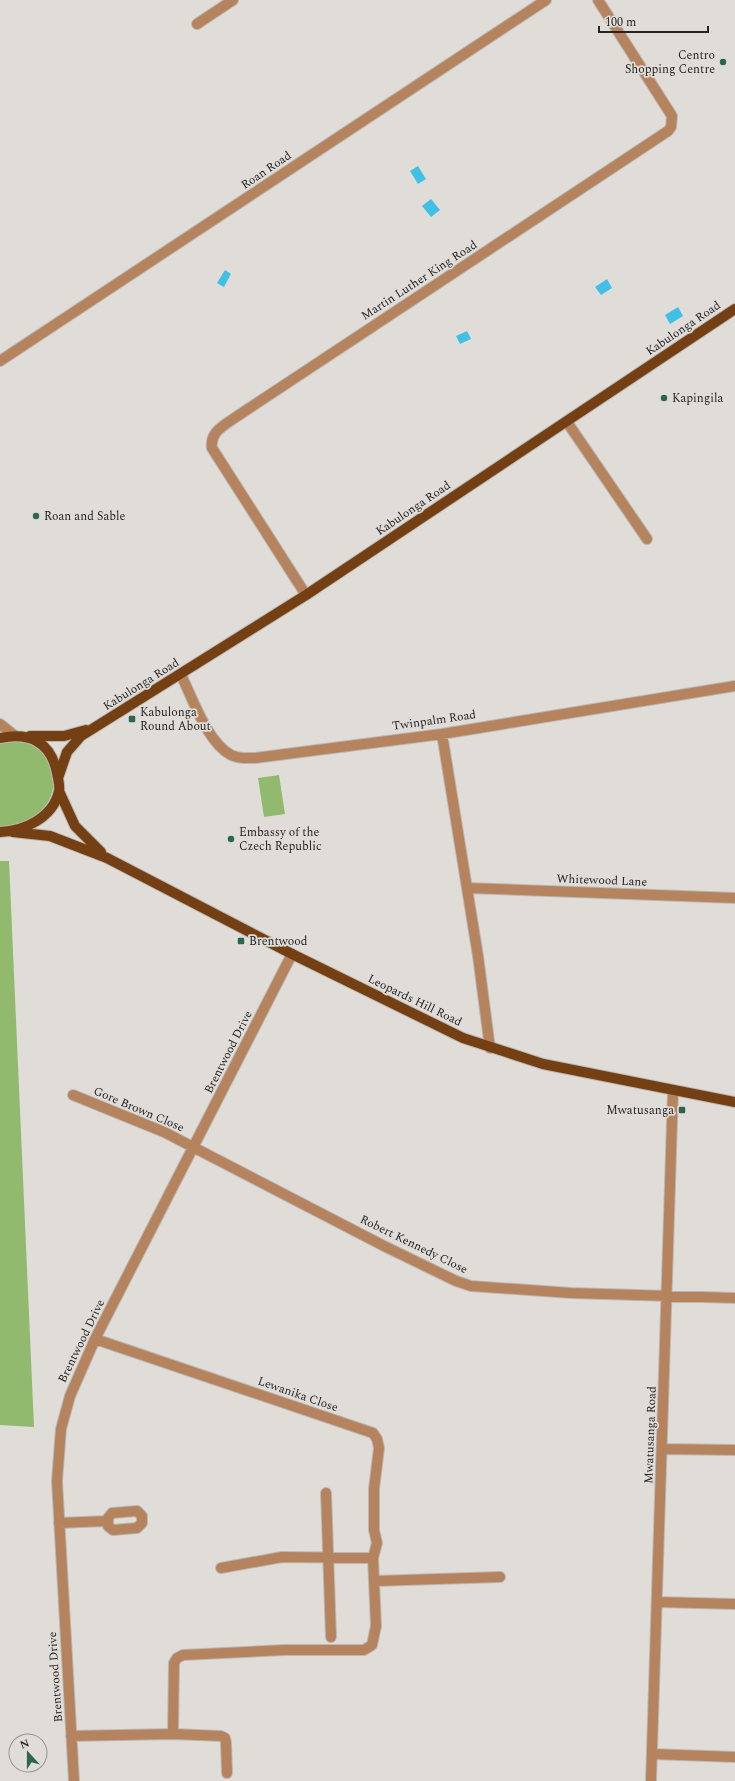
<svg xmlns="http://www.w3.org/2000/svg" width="735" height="1781" viewBox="0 0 735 1781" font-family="Spectral,serif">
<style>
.green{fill:#91ba6e}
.water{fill:#42bfe5}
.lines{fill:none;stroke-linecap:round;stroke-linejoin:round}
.minor-casing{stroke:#bbb8b4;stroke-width:12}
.major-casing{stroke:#bbb8b4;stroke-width:12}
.minor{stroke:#b5835e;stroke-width:10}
.major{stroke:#744013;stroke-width:10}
.poi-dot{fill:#2c664f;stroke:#e0ddd9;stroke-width:1.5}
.labels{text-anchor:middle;stroke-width:3.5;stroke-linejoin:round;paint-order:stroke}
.poi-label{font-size:12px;fill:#252422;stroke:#e0ddd9;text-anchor:start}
.street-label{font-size:12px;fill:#252422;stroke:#e0ddd9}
</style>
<rect width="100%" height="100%" fill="#e0ddd9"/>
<path class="green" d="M16,739C26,742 39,745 46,754C59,772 56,797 40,812C30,822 13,826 0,828V743Z
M279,775L285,814L264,817L258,778Z
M0,861H9L34,1427L0,1425Z"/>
<path class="water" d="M418,166L426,179L418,184L410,171Z
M431,199L440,210L431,217L422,206Z
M225,270L231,274L224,287L217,283Z
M607,279L612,288L601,295L595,287Z
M678,307L683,316L670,324L665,315Z
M467,331L471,339L460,344L456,336Z"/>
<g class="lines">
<defs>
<path id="minor" d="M197,24L233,0
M0,361L546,0
M567,422L647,539
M306,595L212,448C210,434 220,428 230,421L668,131L671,127L672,116L598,0
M181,675C193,699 207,742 231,755C239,759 247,758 255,758L442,734L735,686
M0,724L15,736
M442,734L478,956L490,1048
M468,888L735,898
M73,1095L164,1132L384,1246L456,1281L471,1286L571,1293L735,1298
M95,1339L373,1433L377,1439L379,1448L374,1489V1530L377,1543L373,1558L376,1626L372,1645L364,1650H284L183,1655L177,1658L174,1663L173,1734
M662,1449L735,1450
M326,1493L331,1637
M137,1511L142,1516V1523L137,1528L113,1530L108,1526V1518L112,1513Z
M59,1523L107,1521
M221,1568L282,1557L373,1558
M375,1581L500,1577
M657,1602L735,1604
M71,1736L173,1734L221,1736L225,1738L226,1743L227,1773
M652,1754L735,1757
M74,1781L57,1481L61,1429L70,1396L95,1339L292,954
M651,1781L673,1090"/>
<path id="major" d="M30,736H64L86,730
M0,738C30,732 51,742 57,773C58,778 60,786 59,791C53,818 24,831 0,832
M58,778L67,752L81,736L306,595L735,309
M59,791L75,826L101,852
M13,832L50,836L107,858L292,954L463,1038L543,1064L735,1102"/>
</defs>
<use href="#minor" class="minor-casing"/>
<use href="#major" class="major-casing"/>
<use href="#minor" class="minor"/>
<use href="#major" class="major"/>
</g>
<g class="poi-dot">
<circle cx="723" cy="62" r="4"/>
<circle cx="664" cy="398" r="4"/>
<circle cx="36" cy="516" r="4"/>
<rect x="128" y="715" width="8" height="8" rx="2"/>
<circle cx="231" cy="839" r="4"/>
<rect x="237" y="937" width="8" height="8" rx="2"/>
<rect x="678" y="1106" width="8" height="8" rx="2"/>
</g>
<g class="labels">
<g class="poi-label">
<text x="715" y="59" text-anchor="end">Centro<tspan x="715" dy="14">Shopping Centre</tspan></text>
<text x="672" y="402">Kapingila</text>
<text x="44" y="520">Roan and Sable</text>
<text x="140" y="716">Kabulonga<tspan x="140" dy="14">Round About</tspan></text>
<text x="239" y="836">Embassy of the<tspan x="239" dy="14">Czech Republic</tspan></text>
<text x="249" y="945">Brentwood</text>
<text x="674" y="1114" text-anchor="end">Mwatusanga</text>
</g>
<g class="street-label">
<text transform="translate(266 170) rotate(-34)" y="4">Roan Road</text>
<text transform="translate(419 280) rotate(-33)" y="4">Martin Luther King Road</text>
<text transform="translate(683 328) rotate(-34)" y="4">Kabulonga Road</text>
<text transform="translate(413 508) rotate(-34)" y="4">Kabulonga Road</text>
<text transform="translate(141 684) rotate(-32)" y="4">Kabulonga Road</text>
<text transform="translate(434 720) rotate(-8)" y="4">Twinpalm Road</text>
<text transform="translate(602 880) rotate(2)" y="4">Whitewood Lane</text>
<text transform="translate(415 1000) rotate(26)" y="4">Leopards Hill Road</text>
<text transform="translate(228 1052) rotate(-63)" y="4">Brentwood Drive</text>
<text transform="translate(139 1109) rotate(23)" y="4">Gore Brown Close</text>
<text transform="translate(414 1244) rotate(26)" y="4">Robert Kennedy Close</text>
<text transform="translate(81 1341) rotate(-64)" y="4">Brentwood Drive</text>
<text transform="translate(298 1394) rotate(19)" y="4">Lewanika Close</text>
<text transform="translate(650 1435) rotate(-88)" y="4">Mwatusanga Road</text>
<text transform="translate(55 1677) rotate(-94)" y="4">Brentwood Drive</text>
</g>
</g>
<g transform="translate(28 1753) rotate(339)"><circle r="19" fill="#e0ddd9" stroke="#959390"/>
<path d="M0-3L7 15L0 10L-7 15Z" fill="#2c664f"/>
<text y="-6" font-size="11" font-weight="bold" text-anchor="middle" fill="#252422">N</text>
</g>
<path d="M599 26v6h109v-6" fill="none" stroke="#252422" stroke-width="2"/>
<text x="605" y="26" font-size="12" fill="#252422" stroke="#e0ddd9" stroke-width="3" paint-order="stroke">100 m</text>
</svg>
